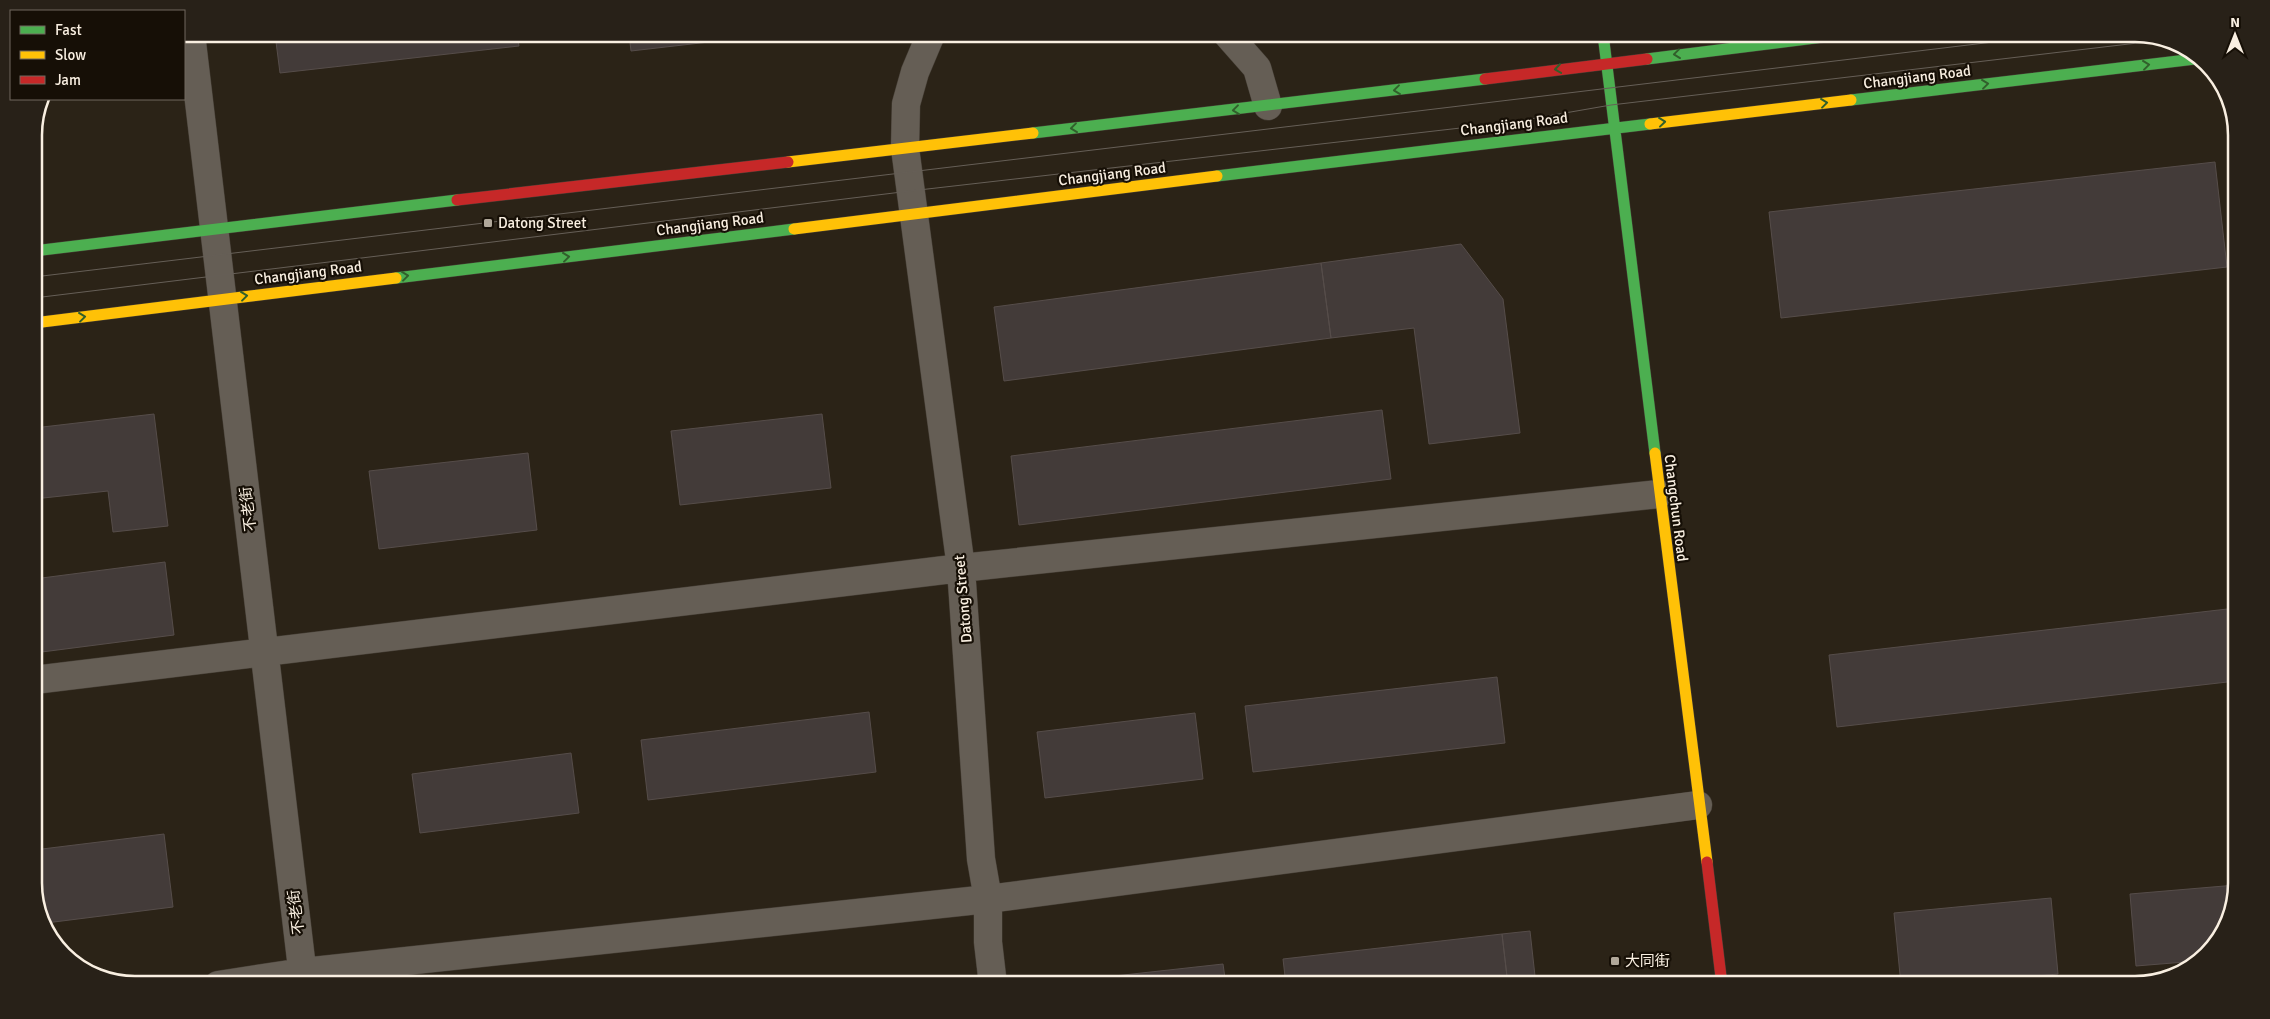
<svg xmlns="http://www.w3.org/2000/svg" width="2270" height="1019" viewBox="0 0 2270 1019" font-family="Signika,'Noto Sans SC',sans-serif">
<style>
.building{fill:#433b39;stroke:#564d4a}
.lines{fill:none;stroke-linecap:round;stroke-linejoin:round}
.street-casing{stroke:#453e35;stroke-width:29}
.fast-casing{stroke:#453e35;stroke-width:12}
.slow-casing{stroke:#453e35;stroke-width:12}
.jam-casing{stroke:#453e35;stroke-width:12}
.street{stroke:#655e55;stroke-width:28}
.fast{stroke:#4caf50;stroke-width:11}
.slow{stroke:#ffc107;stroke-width:11}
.jam{stroke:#c62828;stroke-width:11}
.tram{stroke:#665f57;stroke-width:1}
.oneway{stroke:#315f2b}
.poi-dot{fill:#b1a89a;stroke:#160f06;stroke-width:2}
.labels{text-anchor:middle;stroke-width:4.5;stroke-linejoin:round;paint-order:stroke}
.street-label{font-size:15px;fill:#f9efe1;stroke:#160f06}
.poi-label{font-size:15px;fill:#f9efe1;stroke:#160f06;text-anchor:start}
.rim{fill:none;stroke:#f9efe1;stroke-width:2.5}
</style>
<rect width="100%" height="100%" fill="#2b2317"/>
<path class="building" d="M275,34H517L519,46L280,73Z
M629,34H708L709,42L631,51Z
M2215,162L2227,267L1781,318L1769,212Z
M1461,244L1503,299L1520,433L1429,444L1414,328L1331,338L1321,263Z
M1321,263L1331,338L1004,381L994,307Z
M1382,410L1391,479L1019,525L1011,456Z
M154,414L168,526L113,532L108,491L34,499V428Z
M822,414L831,488L680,505L671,431Z
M528,453L537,530L379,549L369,471Z
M165,562L174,635L34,653V579Z
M2236,608V681L1837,727L1829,655Z
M1497,677L1505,743L1253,772L1245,706Z
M869,712L876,772L648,800L641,740Z
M1195,713L1203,779L1045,798L1037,732Z
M571,753L579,813L420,833L412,774Z
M164,834L173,907L46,923L34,890V850Z
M2236,885L2228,922L2197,961L2136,966L2130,894Z
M2051,898L2058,974L1938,985H1901L1894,913Z
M1530,931L1536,985H1508L1502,934Z
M1502,934L1508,985H1286L1283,959Z
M1223,964L1226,985H1070L1069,981Z"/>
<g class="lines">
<defs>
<path id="street" d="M191,34L304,985
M931,34L915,72L906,104L905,148L961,568L981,859L988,899V942L993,985
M1227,34L1257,68L1268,106
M34,680L961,568L1659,494
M218,985L303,972L988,899L1698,805"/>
<path id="fast" d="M1603,34L1655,453
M1647,59L1847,34
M1851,100L2195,59
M1033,133L1485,79
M1217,176L1650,124
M34,251L457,200
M396,278L794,229"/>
<path id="slow" d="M1650,124L1851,100
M788,162L1033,133
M794,229L1217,176
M34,323L396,278
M1655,453L1707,862"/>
<path id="jam" d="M1485,79L1647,59
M457,200L788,162
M1707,862L1722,985"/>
</defs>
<use href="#street" class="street-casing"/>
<use href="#fast" class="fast-casing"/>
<use href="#slow" class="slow-casing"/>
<use href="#jam" class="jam-casing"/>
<use href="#street" class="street"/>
<use href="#fast" class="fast"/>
<use href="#slow" class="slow"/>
<use href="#jam" class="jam"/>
<path class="tram" d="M34,277L2060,34
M34,298L910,191L1513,122L1611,105L2163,40"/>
</g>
<defs><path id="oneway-chevron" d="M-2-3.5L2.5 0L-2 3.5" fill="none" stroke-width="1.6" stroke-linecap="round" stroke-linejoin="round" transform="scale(1.25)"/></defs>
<g class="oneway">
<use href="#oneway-chevron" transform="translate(1677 54) rotate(173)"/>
<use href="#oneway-chevron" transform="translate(2146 65) rotate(-7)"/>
<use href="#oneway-chevron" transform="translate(1558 69) rotate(172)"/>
<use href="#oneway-chevron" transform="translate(1985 84) rotate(-7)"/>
<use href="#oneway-chevron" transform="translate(1397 90) rotate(173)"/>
<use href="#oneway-chevron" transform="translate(1824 103) rotate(-7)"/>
<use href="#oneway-chevron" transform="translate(1236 110) rotate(173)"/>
<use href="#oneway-chevron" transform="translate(1662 122) rotate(-6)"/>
<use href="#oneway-chevron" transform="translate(1074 128) rotate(173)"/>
<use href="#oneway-chevron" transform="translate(566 257) rotate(-7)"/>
<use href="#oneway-chevron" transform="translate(405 276) rotate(-7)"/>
<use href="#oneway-chevron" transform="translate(244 296) rotate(-7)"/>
<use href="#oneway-chevron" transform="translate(82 317) rotate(-7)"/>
</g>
<g class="poi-dot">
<rect x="483" y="218" width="10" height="10" rx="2.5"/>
<rect x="1610" y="956" width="10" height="10" rx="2.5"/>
</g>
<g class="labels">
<g class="street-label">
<text transform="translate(1917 77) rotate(-7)" y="5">Changjiang Road</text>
<text transform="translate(1514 124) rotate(-7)" y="5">Changjiang Road</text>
<text transform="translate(1112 174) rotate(-7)" y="5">Changjiang Road</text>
<text transform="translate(710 224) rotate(-7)" y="5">Changjiang Road</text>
<text transform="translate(308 273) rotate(-7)" y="5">Changjiang Road</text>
<text transform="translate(1676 508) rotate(83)" y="5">Changchun Road</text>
<text transform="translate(248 509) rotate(-97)" y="5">不老街</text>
<text transform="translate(963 599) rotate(-95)" y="5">Datong Street</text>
<text transform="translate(296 912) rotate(-97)" y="5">不老街</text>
</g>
<g class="poi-label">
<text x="498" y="228">Datong Street</text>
<text x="1625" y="966">大同街</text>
</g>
</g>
<path d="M0 0H2270V1019H0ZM135 42H2135A93 93 0 0 1 2228 135V883A93 93 0 0 1 2135 976H135A93 93 0 0 1 42 883V135A93 93 0 0 1 135 42Z" fill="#282118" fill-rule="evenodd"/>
<path class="rim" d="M135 42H2135A93 93 0 0 1 2228 135V883A93 93 0 0 1 2135 976H135A93 93 0 0 1 42 883V135A93 93 0 0 1 135 42Z"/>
<rect x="10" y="10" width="175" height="90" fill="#160f06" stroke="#71695e"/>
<rect x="20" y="26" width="25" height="8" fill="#4caf50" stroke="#71695e"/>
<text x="55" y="35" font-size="15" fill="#f9efe1">Fast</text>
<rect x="20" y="51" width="25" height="8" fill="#ffc107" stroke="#71695e"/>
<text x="55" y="60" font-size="15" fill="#f9efe1">Slow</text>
<rect x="20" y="76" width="25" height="8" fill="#c62828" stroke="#71695e"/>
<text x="55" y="85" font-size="15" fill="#f9efe1">Jam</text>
<g transform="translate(2235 35)" stroke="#160f06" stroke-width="4" paint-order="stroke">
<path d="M0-4L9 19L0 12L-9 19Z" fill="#f9efe1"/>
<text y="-8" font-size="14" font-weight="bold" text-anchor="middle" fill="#f9efe1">N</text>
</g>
</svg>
